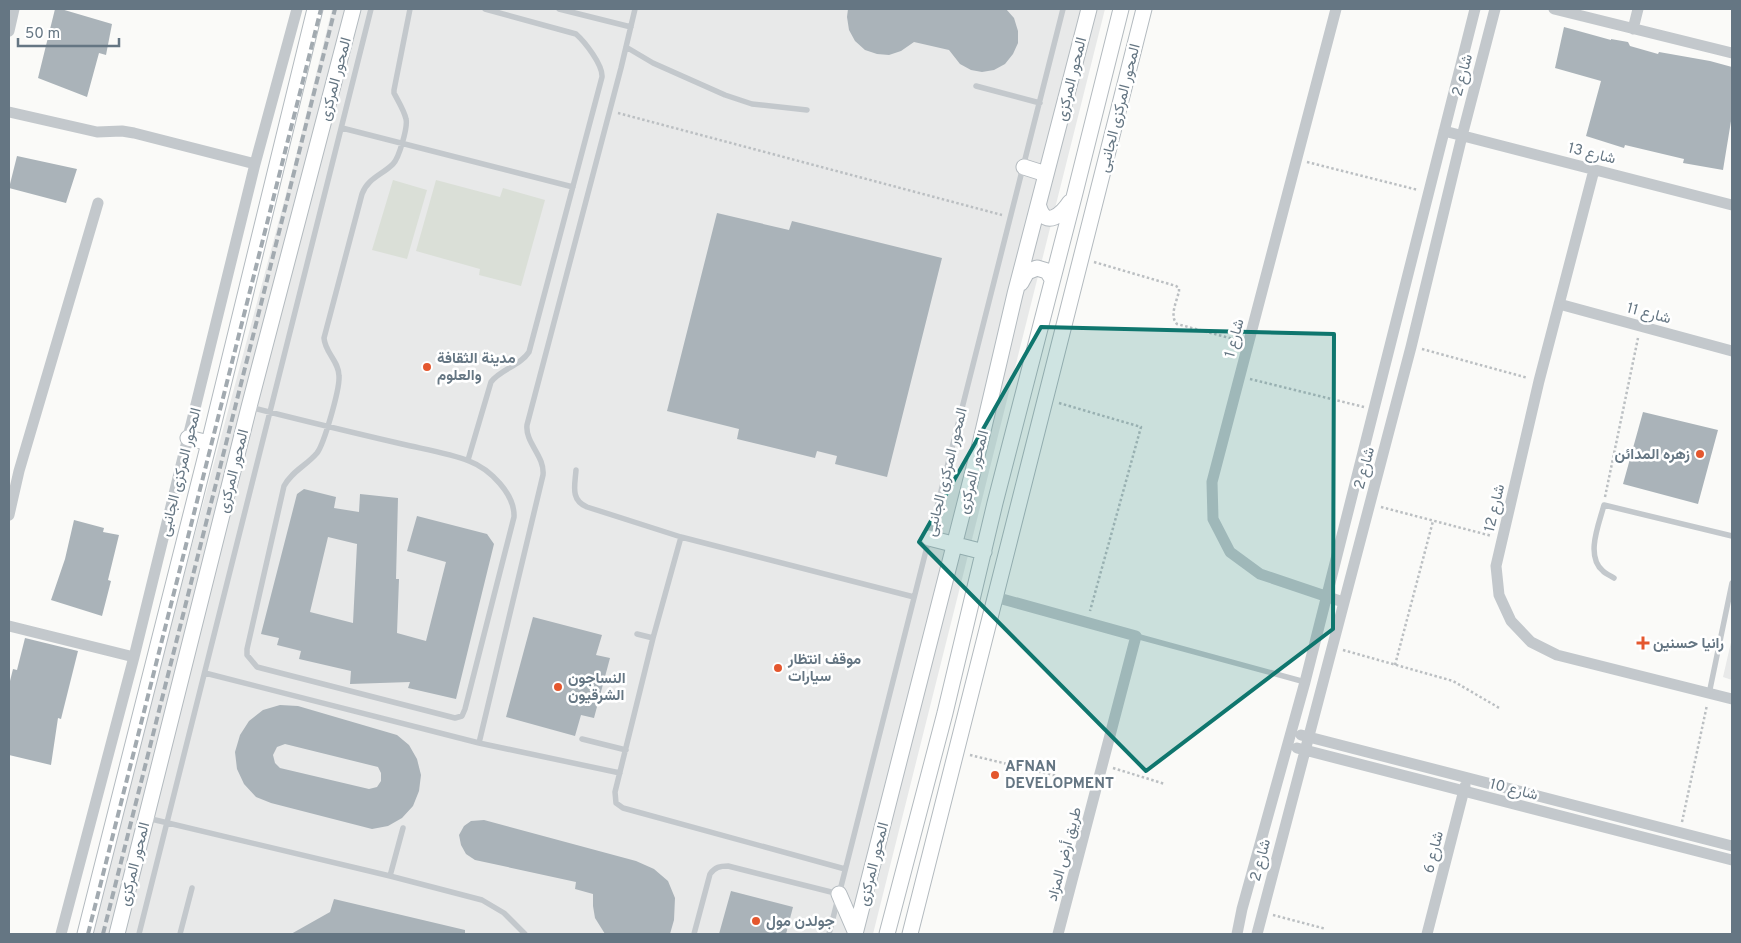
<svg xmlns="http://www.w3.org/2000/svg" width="1741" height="943" viewBox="0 0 1741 943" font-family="Overpass,Vazirmatn,sans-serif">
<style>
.built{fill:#e8e9e9}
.green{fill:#dadfd7}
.building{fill:#aab3b9;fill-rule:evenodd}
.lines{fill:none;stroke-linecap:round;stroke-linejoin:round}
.secondary-casing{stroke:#b3babf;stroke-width:17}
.path{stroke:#bbbfc2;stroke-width:2.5;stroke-dasharray:2.5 2.5;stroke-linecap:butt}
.lane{stroke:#c3c8cc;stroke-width:5.5}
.street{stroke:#c3c8cc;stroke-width:11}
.secondary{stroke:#fff;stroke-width:15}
.rail{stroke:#a2aab0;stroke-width:4;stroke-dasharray:8 4;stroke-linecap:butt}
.marked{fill:#0f766e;fill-opacity:0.2;stroke:#0f766e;stroke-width:4;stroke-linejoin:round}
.poi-dot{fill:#e4572e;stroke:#fff;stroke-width:2}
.labels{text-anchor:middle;stroke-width:5;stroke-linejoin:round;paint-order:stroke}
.street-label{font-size:15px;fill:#657683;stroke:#fff}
.poi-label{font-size:15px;font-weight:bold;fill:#657683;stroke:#fff;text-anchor:start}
</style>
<rect width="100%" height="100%" fill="#fafaf8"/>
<path class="built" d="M332,9H1105L873,934H88L293,168Z
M1732,638V680L1723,677Z"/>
<path class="green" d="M393,180L427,190L407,259L372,250Z
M436,180L500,197L503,188L545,200L521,286L479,275L480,269L416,251Z"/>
<path class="building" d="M55,9H61L112,24L106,55L99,53L87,97L38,78Z
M848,9H1006L1014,18L1018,31V43L1013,54L1005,64L994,70L982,72L971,70L960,64L949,50L914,42L901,51L889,55L877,54L865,50L855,41L849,30L847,17Z
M1564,27L1611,40V39L1628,42L1630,46L1658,54L1659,52L1710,61L1732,67V115L1723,170L1683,163L1684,159L1625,145L1624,148L1586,136L1601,81L1555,68Z
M17,156L77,169L66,203L9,188Z
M717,213L789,230L792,221L942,258L887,477L835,464L837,456L817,451L815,458L737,439L739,429L667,411Z
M1643,412L1718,430L1698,504L1623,484Z
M304,489L336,497L334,508L359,512L360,494L398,498L396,579H399L397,633L426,641L446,562L407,551L417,516L487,534L494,544L456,699L408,688L410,682L350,684L351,671L299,659L301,651L277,645L279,638L261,634L297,494ZM328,537L357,544L353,623L310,612Z
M74,520L104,528L103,532L119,535L108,580L111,581L102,616L51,600L65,559Z
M533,617L602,635L596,655L610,658L594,718L581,715L575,736L506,717Z
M25,638L78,651L61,719L58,718L51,765L9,755V685L13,669L17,670Z
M280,705L298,706L397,735L409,745L417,759L421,775L419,791L413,806L402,818L388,826L372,829L271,803L256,797L244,784L237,769L235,752L240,735L249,721L263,710ZM285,744L378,767L381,773V781L377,787L369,789L280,768L275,763L273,755L277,747Z
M484,820L636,861L654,869L668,881L675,898L674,920L670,934H605L595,918L593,906V894L575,889L576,882L475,860L466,854L461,845L459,835L464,826L471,821Z
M731,891L793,907L786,934H719Z
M334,899L465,930V934H291L330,912Z"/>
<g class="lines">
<defs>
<path id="secondary" d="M1024,167L1046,174
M1039,207C1046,229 1062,214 1070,202
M1021,283L1027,272L1037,268L1047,271L1052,279
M188,438L209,443
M929,538L984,552
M839,894L855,931
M85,934L209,443L315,9
M117,934L249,407L353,9
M855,934L980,444L1015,294L1089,9
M887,934L945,713L995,503L1075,193L1121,9
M910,934L1144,9"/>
</defs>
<use href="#secondary" class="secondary-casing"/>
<path class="path" d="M618,113L1002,215
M1307,162L1418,190
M1094,262L1176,286L1179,288V291C1177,301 1169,316 1177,324L1237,340
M1422,349L1528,378
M1250,379L1364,407
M1059,403L1141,427L1090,611
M1605,497L1638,338
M1381,507L1492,536
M1343,650L1453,681L1501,709
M1395,665L1433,521
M970,755L1086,783
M1113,768L1165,784
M1682,822L1707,705
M1273,915L1326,929"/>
<path class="lane" d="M559,9L631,27
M626,47L653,63L725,95L752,104L807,110
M976,86L1040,103
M342,128L573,187
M250,407C300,420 351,432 402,444C423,449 449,453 469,461C490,469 515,494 514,517L465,709L462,716L455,718L257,667L247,655V649L284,486C292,471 306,466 317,453C324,444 340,389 339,376C339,361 325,353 324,338L362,194C368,178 382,175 393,164C399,158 408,127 406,119C404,110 398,101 394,93V90L410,9
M468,460L491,382C501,369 520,366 529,352L602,77C603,65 585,42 576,34L485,9
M576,470C575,485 570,500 587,507L681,537L914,597
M681,537L653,638L615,792L616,803L623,808L845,869
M1614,578C1611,576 1606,574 1603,571C1585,556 1599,524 1604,505L1732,536
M637,634L653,638
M1136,636L1305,682
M205,673L479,743L620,773
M1709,694L1732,583
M582,739L626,750
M479,743L543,475C545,456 525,443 527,425L621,68L635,9
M147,818L390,876L482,900L504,913L525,934
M390,876L403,828
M139,934L371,9
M180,934L192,888
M694,934L710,874C715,867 720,866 728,866L839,894
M829,934L1063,9"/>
<path class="street" d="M1336,9L1212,482L1213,519L1230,552L1260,574L1343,602
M1554,9L1732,53
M1633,29L1638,9
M9,31L14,9
M9,112L97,132L122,131L134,133L255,164
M1444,131L1732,205
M1594,170L1539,381L1496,566L1499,595L1511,621L1531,642L1557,655L1732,699
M1559,304L1732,351
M9,515L19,471L98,203
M995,597L1136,636L1058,934
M9,626L134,657
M1301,735L1732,846
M1297,748L1732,860
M61,934L134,657L255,164L297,9
M1237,934L1242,909L1305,682L1475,9
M1257,934L1411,347L1462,136L1495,9
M1427,934L1465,786"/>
<use href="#secondary" class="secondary"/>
<path class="rail" d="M88,934L321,9
M103,934L335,9"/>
</g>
<path class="marked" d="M1041,327L1334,334L1333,629L1146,771L919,542Z"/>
<g class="poi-dot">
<circle cx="427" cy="367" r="5"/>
<circle cx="1700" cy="454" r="5"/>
<path d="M1640.5 635.5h5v5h5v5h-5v5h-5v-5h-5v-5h5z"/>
<circle cx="778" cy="668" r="5"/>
<circle cx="558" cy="687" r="5"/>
<circle cx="995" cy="775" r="5"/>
<circle cx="756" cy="921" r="5"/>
</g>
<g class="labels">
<g class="street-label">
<text transform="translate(1462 75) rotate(-75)" y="5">شارع 2</text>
<text transform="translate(335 79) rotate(-75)" y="5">المحور المركزى</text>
<text transform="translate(1071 79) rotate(-76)" y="5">المحور المركزى</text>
<text transform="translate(1119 108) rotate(-76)" y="5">المحور المركزى الجانبى</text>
<text transform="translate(1592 153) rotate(14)" y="5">شارع 13</text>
<text transform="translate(1649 313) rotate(15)" y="5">شارع 11</text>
<text transform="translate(1234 338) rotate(-75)" y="5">شارع 1</text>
<text transform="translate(1364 468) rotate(-75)" y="5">شارع 2</text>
<text transform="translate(233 471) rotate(-76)" y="5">المحور المركزى</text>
<text transform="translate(180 472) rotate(-76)" y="5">المحور المركزى الجانبى</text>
<text transform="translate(946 472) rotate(-76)" y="5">المحور المركزى الجانبى</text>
<text transform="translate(973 472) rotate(-76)" y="5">المحور المركزى</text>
<text transform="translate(1494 508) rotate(-77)" y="5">شارع 12</text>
<text transform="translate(1514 789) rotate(14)" y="5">شارع 10</text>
<text transform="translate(1433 852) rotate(-76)" y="5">شارع 6</text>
<text transform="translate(1064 854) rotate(-75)" y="5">طريق أرض المزاد</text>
<text transform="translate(1260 860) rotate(-75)" y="5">شارع 2</text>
<text transform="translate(134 864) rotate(-76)" y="5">المحور المركزى</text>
<text transform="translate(873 864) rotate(-76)" y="5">المحور المركزى</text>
</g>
<g class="poi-label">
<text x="437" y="363">مدينة الثقافة<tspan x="437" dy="17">والعلوم</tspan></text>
<text x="1690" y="459" text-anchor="end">زهره المدائن</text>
<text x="1653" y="648">رانيا حسنين</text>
<text x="788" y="664">موقف انتظار<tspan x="788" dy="17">سيارات</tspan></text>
<text x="568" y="683">النساجون<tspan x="568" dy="17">الشرقيون</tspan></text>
<text x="1005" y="771">AFNAN<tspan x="1005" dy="17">DEVELOPMENT</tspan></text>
<text x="766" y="926">جولدن مول</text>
</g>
</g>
<rect width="1741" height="943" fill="none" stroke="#657683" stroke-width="20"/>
<path d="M18 38v8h101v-8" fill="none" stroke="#657683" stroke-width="2.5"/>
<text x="25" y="38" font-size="15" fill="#657683" stroke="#ffffff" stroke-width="4" paint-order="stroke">50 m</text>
</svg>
